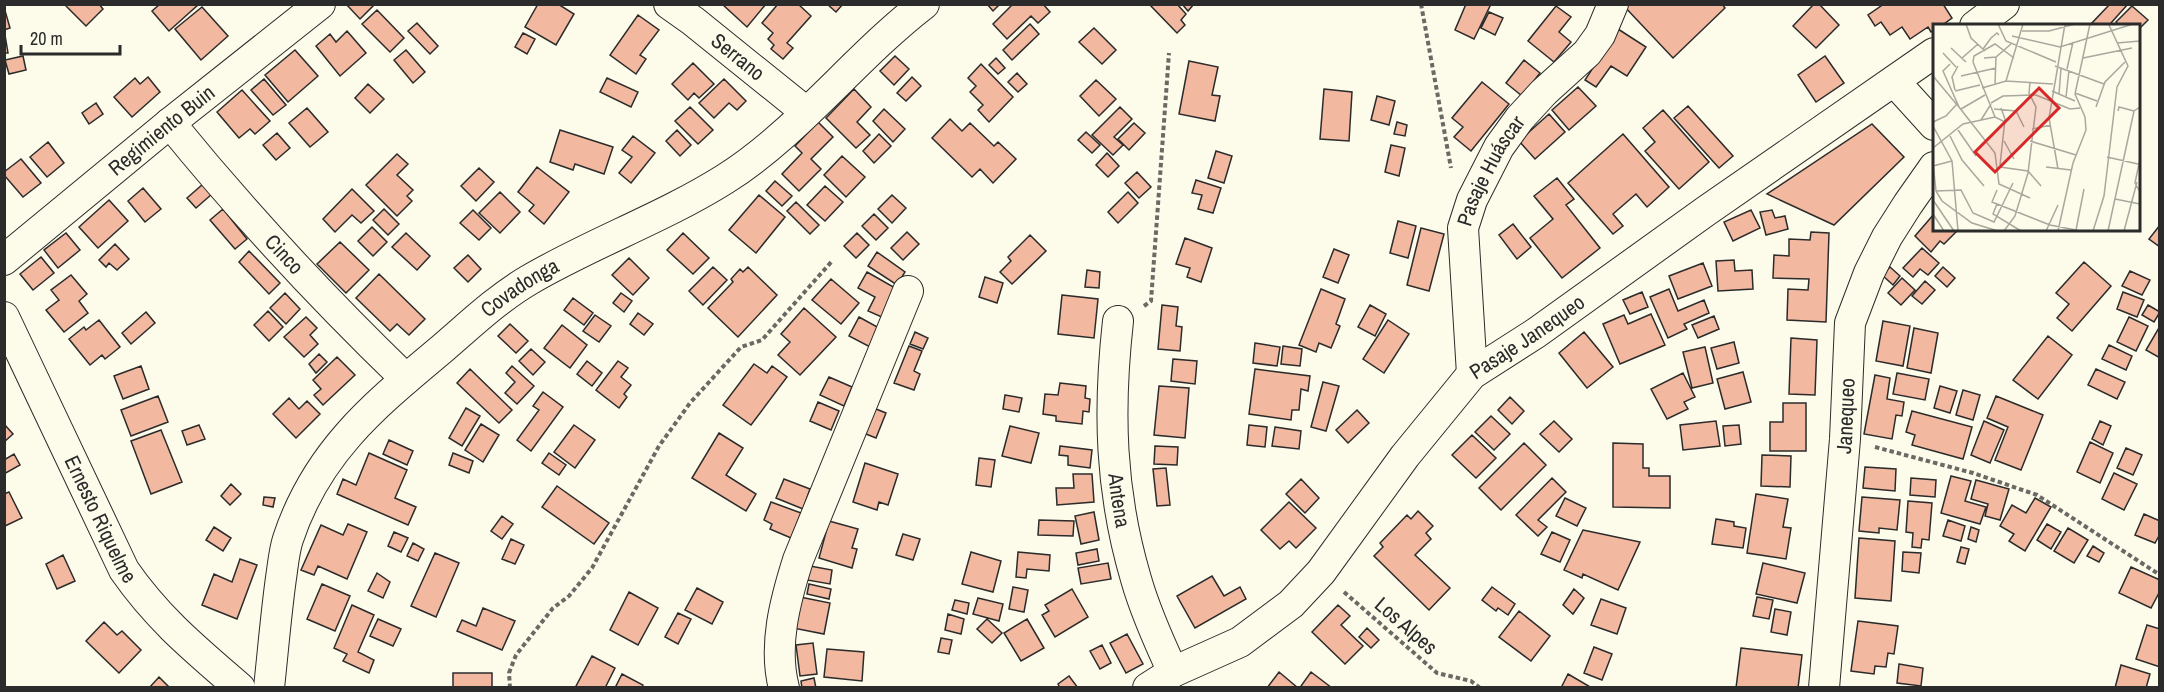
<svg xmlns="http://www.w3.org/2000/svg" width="2164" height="692" viewBox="0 0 2164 692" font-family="'Archivo Narrow',sans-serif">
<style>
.building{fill:#f2b8a0;stroke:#2b2b2b;stroke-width:1.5}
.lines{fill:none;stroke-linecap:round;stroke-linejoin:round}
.minor-casing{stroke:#2b2b2b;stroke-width:32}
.path{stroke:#6a6964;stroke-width:4;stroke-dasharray:4.5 3;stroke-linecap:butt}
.minor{stroke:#fdfbea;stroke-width:30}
.labels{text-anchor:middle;stroke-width:4.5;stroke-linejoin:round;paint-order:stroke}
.street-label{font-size:21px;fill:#2b2b2b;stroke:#fdfbea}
.inset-road{fill:none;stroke:#a9a89e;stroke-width:1.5}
.view{fill:#d62828;fill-opacity:0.15;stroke:#d62828;stroke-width:3}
.inset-edge{fill:none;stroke:#2b2b2b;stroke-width:3}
</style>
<rect width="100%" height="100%" fill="#fdfbea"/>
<path class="building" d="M68,4H99L103,9L86,26L66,6Z
M160,4H199L169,31L152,11Z
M346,4H372L373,6L360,19Z
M538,4H558L574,14L556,45L525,27Z
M722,4H766L747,27Z
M778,4H798L811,16L787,43L793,48L783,59L771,49L774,45L768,39L773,33L762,23Z
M827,4H843L836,12Z
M987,4H1000L993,11Z
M1013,4H1043L1050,12L1038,23L1031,16L1007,39L993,24Z
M1152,4H1177L1186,14L1181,20L1185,25L1177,33L1151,6Z
M1182,4H1194L1188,11Z
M1466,4H1491L1474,39L1455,30Z
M1622,4H1722L1725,8L1673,58Z
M1814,4H1819L1839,25L1816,48L1793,26Z
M1884,4H1943L1952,18L1941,26H1934V30L1931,32L1928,27L1910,39L1902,27L1890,35L1881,22L1875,26L1868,15Z
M2110,4H2128L2111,23L2114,26H2092L2091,24Z
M1556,6L1571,17L1559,32L1571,42L1554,62L1528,41Z
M2132,6L2148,20L2138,30V26H2120L2116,22Z
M4,7L10,28L4,30Z
M202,7L228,36L201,60L175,29Z
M377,10L404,38L390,52L362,24Z
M1489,12L1503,18L1495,35L1481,28Z
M638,15L659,30L640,55L646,59L636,74L610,55Z
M417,23L438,46L430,54L408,31Z
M1030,24L1039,34L1012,60L1003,50Z
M1094,28L1116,50L1102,64L1079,42Z
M1618,29L1646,47L1627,76L1611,66L1596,87L1585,80Z
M347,31L366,53L340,76L316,46L330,34L336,42Z
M523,33L535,39L527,54L515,47Z
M5,35L8,53H4V35Z
M295,50L318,76L288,102L265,75Z
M406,50L425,72L413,83L394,60Z
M23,56L26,70L9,74L5,60Z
M895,56L909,69L894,85L880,71Z
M1825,56L1844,83L1816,102L1798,75Z
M996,58L1005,68L998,74L989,65Z
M1524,60L1540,73L1522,96L1506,83Z
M1189,61L1218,67L1212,95L1220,96L1215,121L1179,114Z
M693,63L714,84L699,98L694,93L688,100L672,84Z
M981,64L1013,97L989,122L978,110L983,105L970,92L976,86L968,78Z
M1017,73L1027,84L1018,92L1008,82Z
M148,77L160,92L132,117L114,97L135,78L140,84Z
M912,77L921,86L906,101L897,93Z
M607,78L638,92L631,107L600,92Z
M264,79L286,105L273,115L251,90Z
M724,79L746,101L737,110L729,103L714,118L699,103Z
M1096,80L1116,99L1099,116L1080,96Z
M1482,82L1509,104L1471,151L1454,137L1463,127L1452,118Z
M368,84L384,99L370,113L355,98Z
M1578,87L1596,106L1569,130L1552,110Z
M854,89L871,107L857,122L870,135L856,148L826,118Z
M1324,89L1352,92L1349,141L1320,139Z
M242,90L270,121L255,134L250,129L239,138L217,112Z
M1377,96L1395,101L1389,125L1371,120Z
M96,103L103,114L89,124L82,113Z
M1688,106L1733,156L1719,168L1674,118Z
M690,107L713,130L698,144L675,121Z
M1120,107L1132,119L1114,137L1123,145L1113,155L1092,135Z
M307,108L328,132L310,147L289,123Z
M884,109L905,129L893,142L873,121Z
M1663,110L1709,162L1679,189L1645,151L1655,142L1643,128Z
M1549,114L1565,132L1535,159L1519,141Z
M950,119L962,131L970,123L994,146L998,142L1016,159L993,183L980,169L972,177L932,138Z
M818,122L833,137L811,159L821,169L799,191L782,174L802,153L795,146Z
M1397,122L1407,125L1405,136L1394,134Z
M1134,123L1145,133L1129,150L1118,139Z
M1872,124L1904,157L1834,225L1767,194Z
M560,130L613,147L604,174L575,164L573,170L550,162Z
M677,130L691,145L680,156L666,141Z
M1086,132L1100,145L1092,153L1078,140Z
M277,133L290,148L276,160L263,145Z
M879,134L891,146L874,163L863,151Z
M1623,134L1669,187L1647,207L1636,194L1613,214L1623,226L1613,234L1568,183Z
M633,136L655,153L631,183L619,173L632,157L622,150Z
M48,142L64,163L47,177L30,157Z
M1391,145L1405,148L1399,176L1385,172Z
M1216,151L1232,156L1224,183L1208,178Z
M1107,153L1119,166L1108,177L1096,165Z
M397,154L408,164L397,175L413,190L407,196L412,201L397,216L366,185Z
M842,156L865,177L846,197L824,175Z
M21,159L41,183L23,197L4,175V172Z
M537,167L569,192L544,224L529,211L534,205L518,192Z
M479,168L494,182L476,201L461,186Z
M1137,172L1151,187L1139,198L1125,183Z
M1557,178L1574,199L1566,205L1600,248L1562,278L1530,238L1553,219L1534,196Z
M1196,180L1221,188L1213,213L1198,209L1202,195L1192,193Z
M775,181L792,196L782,206L766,191Z
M203,184L212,194L196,208L187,198Z
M825,186L843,202L825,221L807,205Z
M143,188L161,209L145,222L128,201Z
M352,189L374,211L361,223L352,215L335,232L323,219Z
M500,192L520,212L500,233L479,213Z
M1128,192L1138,203L1118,223L1108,212Z
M759,195L785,217L756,253L729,230Z
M892,195L906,208L892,223L878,209Z
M109,200L128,221L98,248L79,227Z
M796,202L819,225L810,234L787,211Z
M223,209L247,239L235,249L210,220Z
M384,209L399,224L388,235L373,220Z
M473,210L491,228L479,240L460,223Z
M1751,210L1760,228L1733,241L1724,222Z
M1772,210L1775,218L1785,216L1788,229L1766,235L1760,212Z
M874,214L888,228L876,240L862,226Z
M1934,214V230H1958L1944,244L1940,241L1931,252L1915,236Z
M1398,221L1416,226L1408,258L1390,253Z
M1513,224L1531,247L1517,259L1499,235Z
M2160,225V247L2149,239Z
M372,227L387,242L373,256L358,241Z
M1421,228L1444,234L1429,291L1407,285Z
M907,232L919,244L903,260L891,248Z
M1811,232L1829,233L1826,322L1787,320L1788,289L1808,290L1809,279L1773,278L1774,255L1789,256V239L1810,240Z
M66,233L80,250L58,268L44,250Z
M406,233L430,256L417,270L392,247Z
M683,233L709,258L693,274L667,250Z
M857,233L869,245L856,258L844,246Z
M1030,235L1046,251L1012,284L1000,272L1011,261L1008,257Z
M1185,238L1212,248L1201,282L1187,277L1190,268L1176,264Z
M340,242L369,270L346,293L317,264Z
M115,244L129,259L117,270L109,263L106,267L99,260Z
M1922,248L1939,263L1928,275L1920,269L1913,277L1903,268Z
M1334,249L1349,255L1338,283L1323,277Z
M249,251L280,283L269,294L239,262Z
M877,252L905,272L897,285L868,266Z
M468,255L481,269L468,282L454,268Z
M41,257L54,273L33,290L20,274Z
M629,258L649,278L633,295L612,275Z
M1734,260L1735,271L1752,270L1753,289L1718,291L1716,261Z
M2084,262L2111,286L2072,331L2057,318L2069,304L2056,293Z
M1703,263L1712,286L1678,299L1669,276Z
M713,267L727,280L703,305L689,291Z
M748,267L777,295L738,337L708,308L733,282L731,279L740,269L743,272Z
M1890,267L1900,276L1893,285L1882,275Z
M1943,267L1955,278L1947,287L1935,276Z
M1087,270L1100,272L1099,288L1085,287Z
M2130,271L2150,280L2142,295L2122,286Z
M867,272L897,289L884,318L868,311L875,297L858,288Z
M379,274L425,319L409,335L397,324L390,331L356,298Z
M71,275L87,294L79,301L88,313L64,332L46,310L59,300L51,290Z
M985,277L1003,283L997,303L979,297Z
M1902,278L1915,290L1901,305L1888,293Z
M831,279L859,303L841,324L812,300Z
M1925,281L1935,290L1922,304L1912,296Z
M1321,289L1345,299L1336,324L1340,326L1331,348L1319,343L1316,352L1299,345Z
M1669,289L1678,311L1704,300L1709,313L1684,324L1687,329L1668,338L1650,297Z
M1642,292L1648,307L1630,314L1623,300Z
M2123,292L2144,300L2137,317L2117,309Z
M285,293L300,309L286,324L270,308Z
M621,293L632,301L624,312L613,303Z
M1062,295L1098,299L1094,338L1058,334Z
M573,298L593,313L584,325L564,310Z
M1162,305L1178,307L1176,326L1182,327L1180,351L1158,349Z
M1370,305L1386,314L1375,336L1358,327Z
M2148,305L2160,312L2154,322L2142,315Z
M804,308L836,337L800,375L778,355L790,342L781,334Z
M268,311L283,327L269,341L254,325Z
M146,312L155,323L131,344L122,333Z
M638,313L653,324L644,335L630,324Z
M1651,314L1665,345L1620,364L1603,324L1624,315L1628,324Z
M595,315L611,326L599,342L583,331Z
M1714,316L1719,329L1698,338L1692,325Z
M306,317L317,328L310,335L318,344L304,357L284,337Z
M859,317L881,329L872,348L849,336Z
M2129,317L2148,326L2136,351L2117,342Z
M99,320L120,347L105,359L102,355L90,365L69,339L84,327L86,330Z
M1388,320L1409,334L1384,373L1363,359Z
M1883,321L1910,326L1903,366L1876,361Z
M510,324L528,341L516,353L498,336Z
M562,325L587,345L570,368L544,348Z
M2160,326V358L2146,350Z
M1914,328L1938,333L1931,373L1907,368Z
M915,332L928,338L923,349L910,344Z
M1584,332L1613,367L1587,388L1559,353Z
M2048,336L2072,355L2038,399L2013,380Z
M1791,338L1817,340L1815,395L1789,394Z
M1734,342L1739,363L1717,369L1711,348Z
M1255,343L1280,347L1277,366L1253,363Z
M2109,345L2132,356L2126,370L2102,359Z
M909,346L922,351L914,371L920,374L914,390L894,383Z
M1283,346L1302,349L1300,366L1281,364Z
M1705,347L1713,383L1692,388L1683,352Z
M531,349L545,362L533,375L519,361Z
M319,354L327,362L316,373L309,364Z
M337,357L355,375L323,405L314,395L321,389L313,380Z
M1173,359L1197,361L1195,384L1171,381Z
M587,361L602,373L592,386L577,374Z
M618,361L628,368L621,377L631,385L624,394L627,397L619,408L596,390Z
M754,364L767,373L772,366L787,377L751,425L723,405Z
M141,366L149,389L123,399L114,376Z
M512,366L534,386L517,404L505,393L515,382L506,373Z
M470,369L512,410L499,423L457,383Z
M1255,369L1310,376L1308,391L1301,389L1299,410H1292L1291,420L1249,414Z
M2096,369L2125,382L2117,399L2088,385Z
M1743,372L1751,402L1725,409L1717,379Z
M1683,373L1695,397L1684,402L1688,409L1667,419L1651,389Z
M1897,373L1929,379L1925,400L1893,394Z
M1875,375L1890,378L1887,399L1904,402L1902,416L1896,415L1892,439L1864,434Z
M829,377L852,387L844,406L820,395Z
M1323,382L1339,386L1326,431L1311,427Z
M1060,383L1086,386L1085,398L1090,399L1089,412L1083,411L1082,424L1056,421V416L1043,414L1045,394L1058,395Z
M1159,386L1189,388L1185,438L1154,435Z
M1940,386L1957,391L1950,413L1934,408Z
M1963,390L1980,395L1973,420L1956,415Z
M543,392L563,407L531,451L517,440L539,410L533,406Z
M1005,395L1022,398L1019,412L1003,409Z
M158,396L168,422L131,436L121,410Z
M1996,396L2043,415L2021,470L1995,460L2008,427L1987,418Z
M1510,397L1524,411L1512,424L1498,410Z
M289,398L299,409L307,401L320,414L296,438L273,414Z
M818,402L839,411L831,430L810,421Z
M1783,403H1806V451H1770V422H1783Z
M871,407L886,413L876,438L861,432Z
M466,408L480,416L462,446L449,438Z
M1357,410L1369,423L1348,443L1336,430Z
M1912,411L1972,427L1963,459L1912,445L1915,435L1906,432Z
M1491,416L1510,434L1494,450L1475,432Z
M1554,421L1572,439L1559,452L1540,434Z
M1716,421L1720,446L1683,450L1680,425Z
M1984,421L2004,430L1990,463L1971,455Z
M2100,421L2111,426L2103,445L2092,439Z
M4,424L13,434L4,442Z
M481,424L499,435L483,462L465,450Z
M199,425L205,439L187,445L182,431Z
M574,425L595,440L575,468L554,452Z
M1249,425L1267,427L1265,447L1247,445Z
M1739,425L1741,444L1725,446L1723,426Z
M1010,426L1039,433L1031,463L1002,456Z
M1275,427L1301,431L1299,449L1272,446Z
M161,430L182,482L151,494L131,441Z
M719,433L743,448L726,475L756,494L746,511L692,478Z
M1472,435L1496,458L1476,478L1452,455Z
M389,440L413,451L407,465L383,454Z
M2090,442L2113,453L2100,483L2077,472Z
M1524,443L1546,465L1501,510L1479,488Z
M1613,443L1643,444V468H1649V476H1670V508L1613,507Z
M1060,446L1092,450L1090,468L1068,465V456L1059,455Z
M1155,446L1178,447L1177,465L1154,464Z
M2126,448L2142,455L2133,475L2117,468Z
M369,453L407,470L395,498L416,507L408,525L337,494L343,479L356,485Z
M453,453L473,461L469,473L449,465Z
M549,453L566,465L559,475L542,463Z
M14,454L20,465L4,474V460Z
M1762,455L1791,456L1790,487L1761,486Z
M979,458L995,460L991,487L976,485Z
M865,463L898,474L888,505L879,502L877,510L853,502Z
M1865,467L1896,469L1895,491L1863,488Z
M1166,468L1170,505L1157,506L1153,469Z
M2114,473L2137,484L2124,510L2102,499Z
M1073,474H1092L1094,502L1057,505L1056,488H1074Z
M1951,476L1971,481L1965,501L1986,507L1980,524L1941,513Z
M1552,478L1566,492L1538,520L1547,527L1538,536L1516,515Z
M1911,478L1936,480L1935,497L1910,495Z
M784,479L810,489L803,509L776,498Z
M1301,479L1319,498L1305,513L1286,494Z
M1976,480L2009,489L2000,520L1985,516L1988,504L1971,499Z
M231,484L241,494L230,505L221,496Z
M557,486L609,523L594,544L542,507Z
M9,492L22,518L5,526L4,494Z
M1756,494L1788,499L1783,527L1791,528L1786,559L1747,553Z
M264,497L275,498L273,507L263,505Z
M1862,497L1900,500L1897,530L1879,528V533L1859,531Z
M1565,498L1586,508L1577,526L1556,516Z
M2035,498L2051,507L2025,551L2009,541L2014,534L2000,526L2012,505L2026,513Z
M1908,501L1932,503L1929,540L1922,539L1921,548L1912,547L1913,533L1906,532Z
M771,502L801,513L791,538L770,529L772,524L764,520Z
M1289,502L1316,528L1296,548L1289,541L1280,549L1261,530Z
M1418,511L1433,526L1426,533L1431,539L1415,555L1450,588L1429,610L1374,556L1383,547L1380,543L1407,515L1411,519Z
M1094,512L1099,540L1081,544L1075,516Z
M2144,514L2160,521V534L2155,543L2135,535Z
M502,516L513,524L502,539L491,531Z
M1716,519L1734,522V526L1746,528L1743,548L1712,544Z
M1039,520L1074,521L1073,536L1038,535Z
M1948,520L1965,526L1961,541L1943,536Z
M829,521L858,529L852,548L857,549L852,568L819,558Z
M348,524L367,532L347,579L318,566L314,575L301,570L321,525L343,535Z
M2047,524L2061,532L2051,549L2037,540Z
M214,527L231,538L223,551L206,540Z
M1971,527L1979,530L1976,542L1968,539Z
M2068,528L2088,540L2074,563L2054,551Z
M1583,530L1640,542L1618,590L1583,574L1582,578L1564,570Z
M394,532L408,538L401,552L388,546Z
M1552,532L1570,540L1560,562L1541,554Z
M903,534L920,539L913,560L896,555Z
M1859,538L1895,541L1891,601L1855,598Z
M511,539L524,545L515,564L502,559Z
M413,543L424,549L418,561L407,556Z
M2093,546L2104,553L2099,562L2087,556Z
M1961,547L1969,549L1965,564L1957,562Z
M1097,549L1099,561L1078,565L1076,553Z
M971,552L1001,561L993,592L962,584Z
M1018,552L1050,555L1049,571L1027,569L1026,578L1016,577Z
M1903,552L1921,553L1919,573L1902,571Z
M435,553L459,563L436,617L411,606Z
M63,555L75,581L57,589L46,564Z
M240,559L257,565L237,619L202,605L214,574L232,582Z
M1108,563L1111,579L1081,584L1078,568Z
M1763,563L1805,573L1797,603L1756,594Z
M810,566L832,570L830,584L807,580Z
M2131,567L2160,580V591L2151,608L2119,593Z
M377,573L390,582L383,598L368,591Z
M1212,576L1224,596L1240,587L1246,599L1195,628L1177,596Z
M322,584L350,596L335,631L307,619Z
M809,584L831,589L829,599L807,594Z
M1013,587L1028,590L1024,612L1009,609Z
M1492,587L1515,604L1508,615L1498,608L1496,611L1482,600Z
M697,588L723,602L712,624L685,610Z
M1072,589L1088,617L1055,637L1042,615L1049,611L1045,605Z
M1574,589L1584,598L1573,614L1563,605Z
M629,592L658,608L638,645L610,630Z
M800,597L830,603L824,634L793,628Z
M1757,597L1773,600L1769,619L1753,616Z
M978,598L1003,604L999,621L973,614Z
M1601,599L1626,608L1617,634L1591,625Z
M955,600L969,603L967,614L952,610Z
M352,605L374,615L358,652L374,660L369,673L343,661L347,654L334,648Z
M1338,605L1350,616L1341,625L1363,646L1345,664L1312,632Z
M483,608L515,621L502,650L457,631L462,620L476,626Z
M1775,609L1791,612L1787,635L1771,632Z
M1519,611L1550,636L1531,661L1499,637Z
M678,613L691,619L678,644L665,637Z
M948,614L964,619L961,634L945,630Z
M378,619L401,629L393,646L370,636Z
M987,619L1002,633L992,643L977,629Z
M1027,619L1044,648L1021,661L1004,633Z
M1858,621L1898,626L1894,654L1888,653L1886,667L1875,666L1874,674L1851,671Z
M104,622L117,635L122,631L141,650L119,673L86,641Z
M2147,625L2160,629V667L2136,659Z
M1367,628L1379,640L1371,648L1359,637Z
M1127,634L1143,664L1126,673L1110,643Z
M941,638L952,640L949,654L938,652Z
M813,643L817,674L800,676L796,645Z
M1102,645L1111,663L1100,669L1090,651Z
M1594,647L1612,654L1602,680L1584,673Z
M1741,648L1802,655L1798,688H1736Z
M827,649L864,652L862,681L824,677Z
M592,656L615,668L605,688H575Z
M1899,664L1923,668L1921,686L1897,683Z
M2121,665L2150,674L2146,688H2115Z
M1279,672L1298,688H1267Z
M1311,672L1332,688H1304L1301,686Z
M453,673H492V688H453Z
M622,674L643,685L642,688H615Z
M1568,674L1592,688H1561Z
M1069,676L1078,688H1060L1058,684Z
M159,677L170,688H149Z
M814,678L816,688H802L801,681Z"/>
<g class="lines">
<defs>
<g id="minor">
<path id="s1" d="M669,4L693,21L806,112"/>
<path d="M1975,26L2004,4"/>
<path d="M1894,81L1934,125"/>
<path id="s2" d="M170,123C244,214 322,298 406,379"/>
<path id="s3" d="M4,260L170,123L320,4"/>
<path id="s4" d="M4,317L124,570C158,619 195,649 240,688"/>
<path id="s5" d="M1118,321C1108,411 1110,491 1136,579C1145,611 1159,642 1173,672"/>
<path id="s6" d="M1472,374L1463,228L1472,200L1499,147L1520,118L1544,92L1587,53L1600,35L1613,4"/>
<path id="s7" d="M269,688C273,651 276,614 281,578C283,565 284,551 288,539C317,451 375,405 443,348C471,324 497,299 529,280C592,243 663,218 725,179C798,133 855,57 924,4"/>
<path d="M784,688C773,646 785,601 798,560L908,291"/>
<path id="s8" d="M1148,688L1173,672L1240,642L1291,604L1321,572L1405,456L1472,374L1536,333L1706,211L1934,53"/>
<path id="s9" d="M1824,688L1845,439L1850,323L1869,273L1887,237L1908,204L1934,167"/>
</g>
</defs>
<use href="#minor" class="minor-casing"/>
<path class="path" d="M1421,4L1451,168
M1144,306L1151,301L1169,53
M1875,447L1973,473L2037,495L2160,575
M1344,592L1437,673L1471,681L1480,688
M510,688L509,673L516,655L553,608L569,596L592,568L659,446L690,403L741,347L762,340L833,260"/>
<use href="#minor" class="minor"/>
</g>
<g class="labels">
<g class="street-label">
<text dy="7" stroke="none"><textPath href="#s1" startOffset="87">Serrano</textPath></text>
<text dy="7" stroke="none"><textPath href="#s3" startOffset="204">Regimiento Buin</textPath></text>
<text dy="7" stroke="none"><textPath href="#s6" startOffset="210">Pasaje Huáscar</textPath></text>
<text dy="7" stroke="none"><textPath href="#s2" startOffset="174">Cinco</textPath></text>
<text dy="7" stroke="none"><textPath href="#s7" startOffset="498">Covadonga</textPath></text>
<text dy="7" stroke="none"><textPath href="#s8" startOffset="526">Pasaje Janequeo</textPath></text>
<text dy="7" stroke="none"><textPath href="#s9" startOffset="273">Janequeo</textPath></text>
<text dy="7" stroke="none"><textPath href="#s5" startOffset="180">Antena</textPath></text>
<text dy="7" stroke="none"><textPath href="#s4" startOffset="224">Ernesto Riquelme</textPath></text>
<text transform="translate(1406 626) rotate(41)" y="7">Los Alpes</text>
</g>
</g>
<g transform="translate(1933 24)">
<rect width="207" height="207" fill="#fdfbea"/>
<path class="inset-road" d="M33,0L38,14L52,27M65,0L73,17L123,38M89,7H116L142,0M79,12L127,23L200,0M184,19L207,17M18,24L33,38M50,25L58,14L64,9L66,11M10,29L23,43M29,34L45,20M51,34L63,33L78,20M150,34L199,24M40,38L62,93M40,38L41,32L62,20L81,34M17,40L10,47L26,83L62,129L66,160L97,174M122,42L171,60M134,45L140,18M0,52L25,82M28,52L63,44M73,57L90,0M62,60L63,33M49,64L73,57L120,60M22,66L19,53L25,42M22,67L47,61M119,67L142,77M142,69L164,77M126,70L128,44M133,73L136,46M58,79L70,72L103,71L137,85L147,84M163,83L172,58L192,38M28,85L52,71M61,85L83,87L91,103M185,87L186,83L201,87M48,96L58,80M0,98L13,92L23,81M0,102L19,137L25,207M99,105L118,101M25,106L43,132M17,112L29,136L51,162M71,117L81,135M97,117L143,131M0,124L30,100L62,93L72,98M174,133L205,140M207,135L202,159L207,168M0,139L3,167L9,177L39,199L65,207M67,141L72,95L68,84M0,142L19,137M67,143L95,147L108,162M113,143L138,146M125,145L116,94L132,0M64,166L59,178L117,201L148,207M3,167L28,166L40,189L61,198L80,159M182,175L207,180M0,176L21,207M64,180L60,190L88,207M0,190L11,207M143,206L151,165M71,207L82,192L95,149L103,83L96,69L97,58M113,207L125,181M125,207L140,139L153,106L152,93L142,70L157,0M160,207L171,172L184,63L195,42L176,1M175,207L201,87L207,83M191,207L204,158"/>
<path class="view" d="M106,64L126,84L62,148L42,128Z"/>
<rect width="207" height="207" class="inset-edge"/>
</g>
<rect width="2164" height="692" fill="none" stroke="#2b2b2b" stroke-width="12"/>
<path d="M21 45v9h99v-9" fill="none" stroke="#2b2b2b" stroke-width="3"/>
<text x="30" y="45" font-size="18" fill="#2b2b2b" stroke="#fdfbea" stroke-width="4.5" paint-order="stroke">20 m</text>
</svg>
